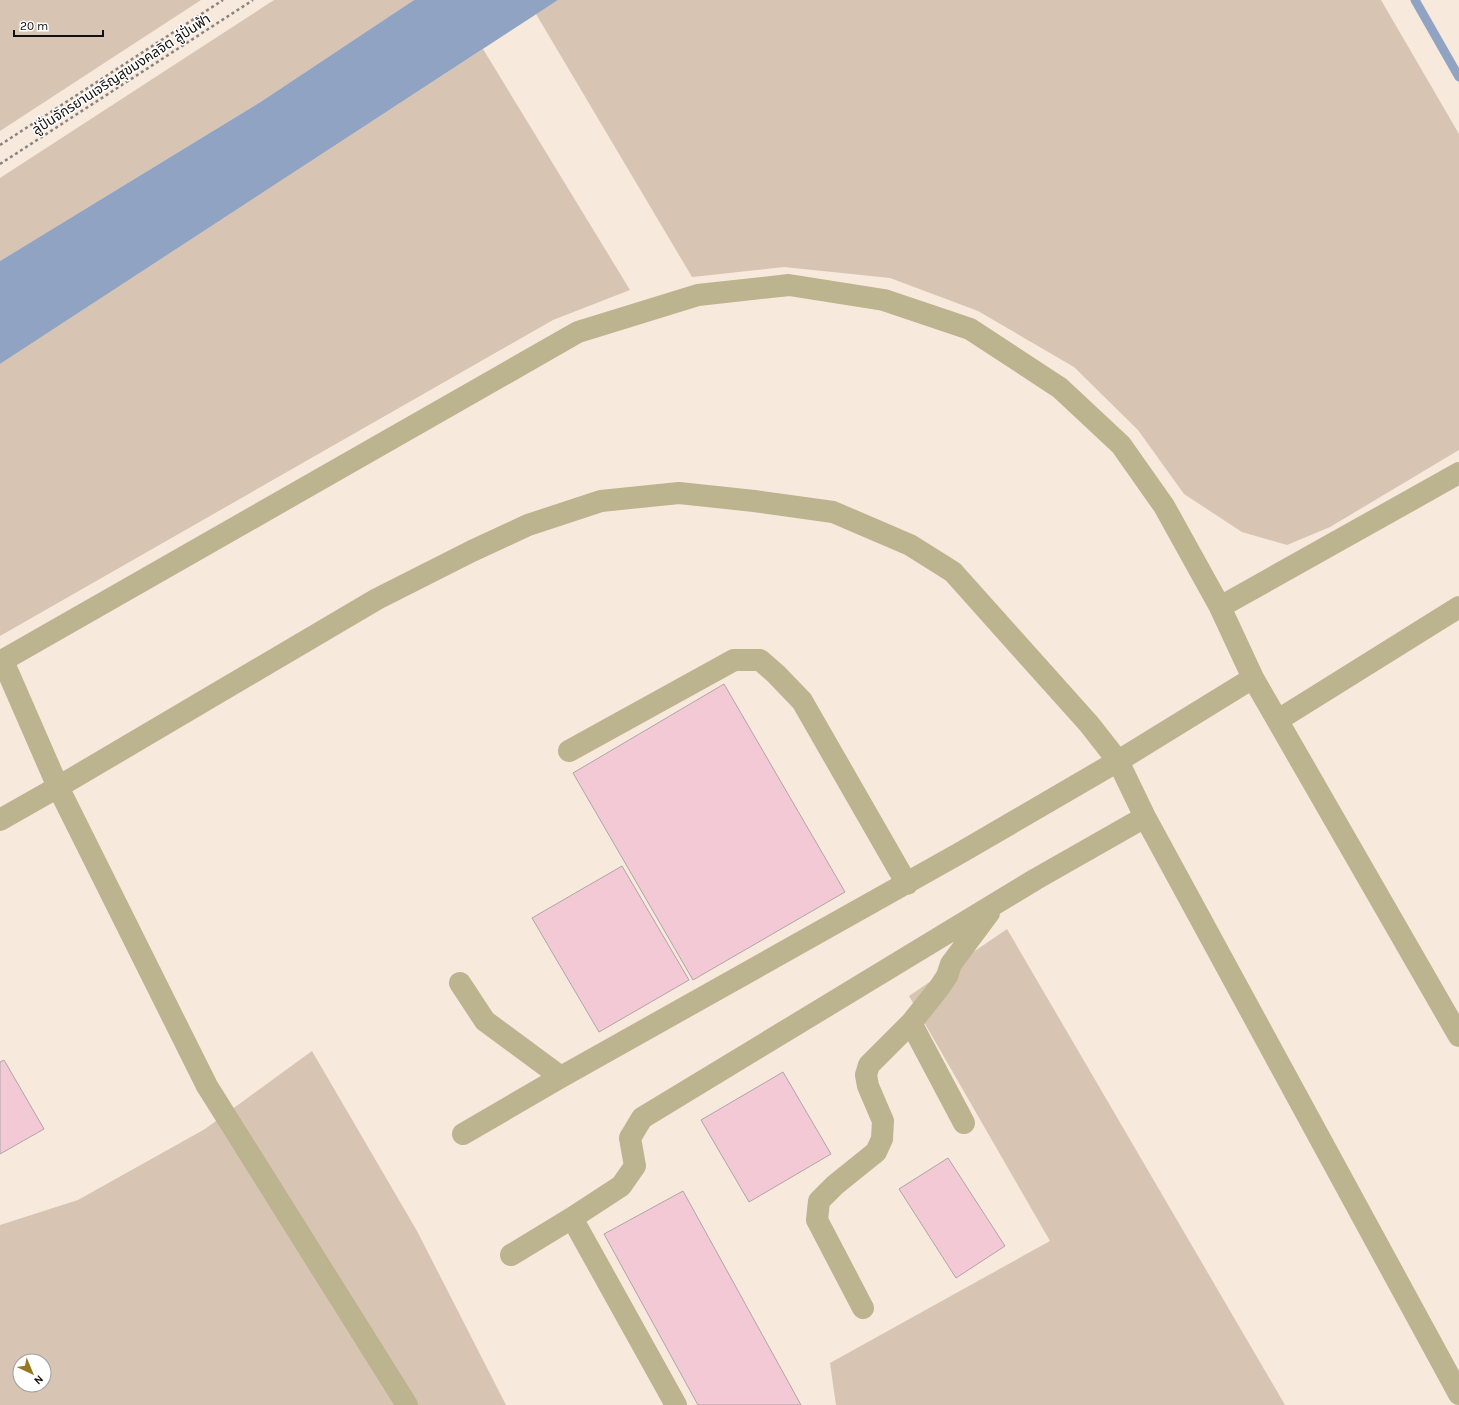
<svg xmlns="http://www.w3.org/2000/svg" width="1459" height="1405" viewBox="0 0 1459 1405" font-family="Karla,'Noto Sans Thai',sans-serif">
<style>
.built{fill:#f7e9dc;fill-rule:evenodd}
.green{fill:#d8c4b2;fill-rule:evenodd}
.water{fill:#91a3c2}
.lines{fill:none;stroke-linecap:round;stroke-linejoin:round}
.stream{stroke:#91a3c2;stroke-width:9}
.building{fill:#f2c9d5;stroke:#afa5a8}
.path{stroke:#89847f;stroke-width:2.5;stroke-dasharray:3 3;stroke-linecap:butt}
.minor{stroke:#bcb38f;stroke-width:22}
.labels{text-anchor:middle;stroke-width:3;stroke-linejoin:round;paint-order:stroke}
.street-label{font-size:14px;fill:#120f0d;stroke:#fff}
</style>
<rect width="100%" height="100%" fill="#fcf4ed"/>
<path class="built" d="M0,0H1459V1405H0ZM20,1361H44V1385H20Z"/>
<path class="green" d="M0,0H201L0,131Z
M274,0H414L262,101L0,261V178Z
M558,0H1381L1459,134V450L1330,527L1287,545L1242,532L1184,494L1138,430L1074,367L978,311L890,278L784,267L692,277L536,14Z
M483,49L630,290L553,320L0,636V364Z
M1007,929L1285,1405H836L830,1363L1050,1241L909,996Z
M312,1051L417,1231L506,1405H0V1225L78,1200L205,1129ZM20,1361H44V1385H20Z"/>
<path class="water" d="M414,0H558L0,364V261L262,101Z"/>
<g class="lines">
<path class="stream" d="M1415,0L1459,77"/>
</g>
<path class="building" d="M724,684L845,892L693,980L573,773Z
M622,866L689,980L599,1032L532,918Z
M4,1060L44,1129L0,1154V1062Z
M783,1072L831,1154L749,1202L701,1120Z
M948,1158L1005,1246L956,1278L899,1189Z
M683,1191L801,1405H698L604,1234Z"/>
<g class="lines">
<path class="path" d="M0,145L223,0
M0,164L253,0"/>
<path class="minor" d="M1220,607L1459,473
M3,661L58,787L207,1086L407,1405
M0,662L578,332L698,295L789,285L884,300L970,329L1060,388L1121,445L1164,506L1220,607L1253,678L1459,1036
M1278,720L1459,607
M569,751L734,660H760L776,674L802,701L907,884
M0,820L58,787L377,599L472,551L528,525L601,501L679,493L754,501L833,512L910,545L953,572L1089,724L1118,761L1145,817L1459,1394
M460,983L485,1021L561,1077
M964,1123L911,1023L939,988L947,976L951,964L989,913
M463,1134L561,1077L960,853L1118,761L1253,678
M511,1255L572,1218
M863,1308L817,1220L819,1201L835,1185L876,1152L882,1139L883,1121L868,1086L866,1075L869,1065L911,1023
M676,1405L572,1218L621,1186L635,1166L630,1138L642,1118L1036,879L1145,817"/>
</g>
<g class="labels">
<g class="street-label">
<text transform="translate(121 74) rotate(-33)" y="5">ลู่ปั่นจักรยานเจริญสุขมงคลจิต ลู่ปั่นฟ้า</text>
</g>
</g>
<g transform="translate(32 1373) rotate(136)"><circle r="19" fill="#ffffff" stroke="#a09f9e"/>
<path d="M0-3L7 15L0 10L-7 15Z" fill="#947920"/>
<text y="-6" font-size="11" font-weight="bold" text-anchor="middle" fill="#120f0d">N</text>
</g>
<path d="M14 30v6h89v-6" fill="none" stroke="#120f0d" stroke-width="2"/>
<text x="20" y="30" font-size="12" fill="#120f0d" stroke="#ffffff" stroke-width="3" paint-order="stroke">20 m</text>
</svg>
